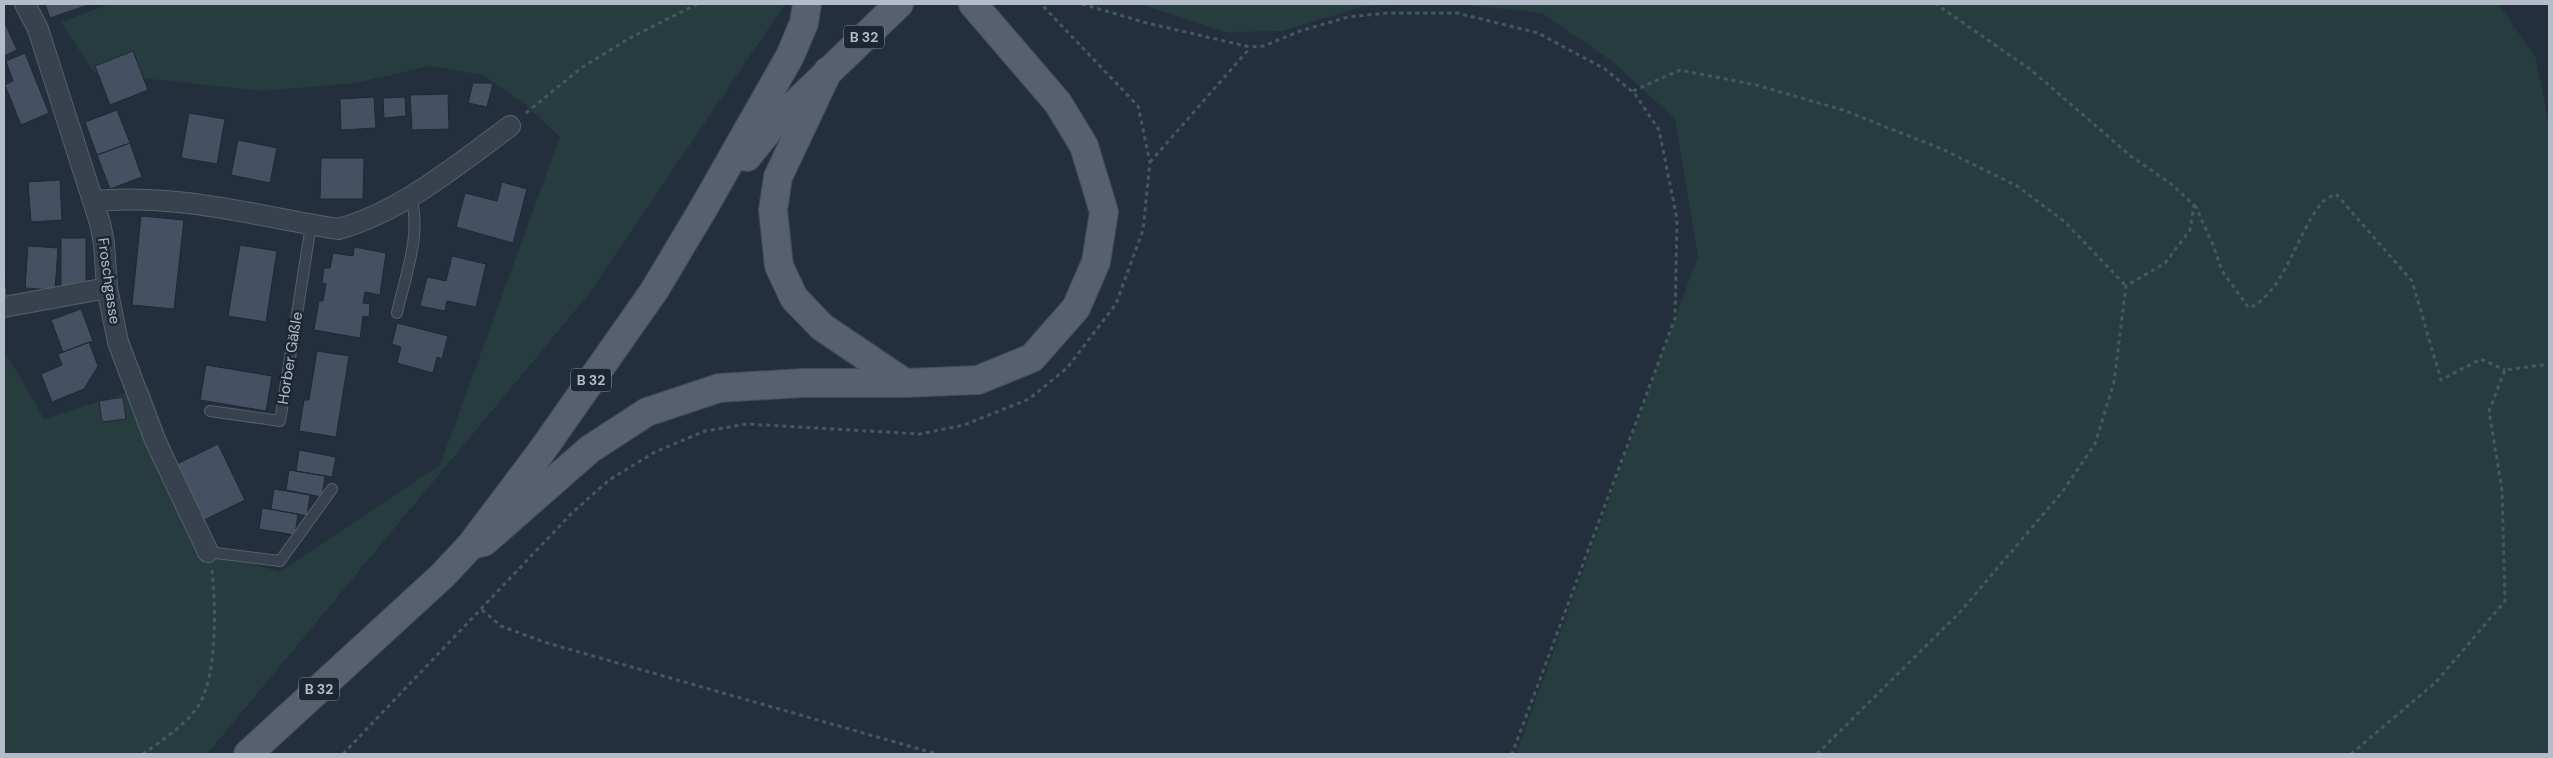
<svg xmlns="http://www.w3.org/2000/svg" width="2553" height="758" viewBox="0 0 2553 758" font-family="'DM Sans',sans-serif">
<style>
.green{fill:#263c3f}
.building{fill:#455162;stroke:#1f2835}
.lines{fill:none;stroke-linecap:round;stroke-linejoin:round}
.lane-casing{stroke:#565f6c;stroke-width:12}
.street-casing{stroke:#565f6c;stroke-width:22}
.primary-casing{stroke:#414a57;stroke-width:30}
.path{stroke:#44595c;stroke-width:3;stroke-dasharray:4 4;stroke-linecap:butt}
.lane{stroke:#38414e;stroke-width:10}
.street{stroke:#38414e;stroke-width:20}
.primary{stroke:#56606e;stroke-width:28}
.labels{text-anchor:middle;stroke-width:5;stroke-linejoin:round;paint-order:stroke}
.shield{fill:#1d2633;stroke:#878f9c;stroke-width:1}
.shield-label{font-size:14px;font-weight:bold;fill:#b4bcc9}
.street-label{font-size:15px;fill:#b4bcc9;stroke:#1d2633}
</style>
<rect width="100%" height="100%" fill="#242f3e"/>
<path class="green" d="M110,4H785L588,295L207,754H4V359L9,358L44,419L148,386L210,551L280,572L440,465L560,137L522,102L483,75L429,66L356,83L262,91L94,73L61,22Z
M1139,4H2498L2535,56L2549,124V754H1516L1698,256L1675,119L1613,62L1542,13L1455,4L1365,6L1282,31L1226,32Z"/>
<path class="building" d="M45,4H91L50,18Z
M4,21L17,50L4,56Z
M133,51L148,90L110,105L95,66Z
M25,53L49,113L21,125L5,85L13,81L6,61Z
M473,83H493L487,107L468,103Z
M448,94L449,129L412,130L410,95Z
M374,97L376,128L341,130L340,99Z
M405,97L406,116L384,118L383,98Z
M117,110L130,143L97,155L85,122Z
M189,113L225,119L217,164L181,158Z
M238,140L277,148L270,183L231,175Z
M130,143L142,177L110,189L97,155Z
M321,158H364L363,199H320Z
M60,180L62,220L31,222L28,182Z
M502,182L527,189L513,243L456,227L465,193L497,201Z
M141,216L184,220L174,309L132,305Z
M61,238H86V289H61Z
M240,245L277,251L266,322L228,316Z
M28,246L58,248L55,290L25,288Z
M354,247L386,253L380,295L365,292L363,303L370,304L369,317L363,316L360,338L314,330L319,301H323L326,284L322,283L324,268H330L333,253L353,256Z
M452,256L486,264L476,307L447,301L445,311L420,306L427,277L446,281Z
M4,270L7,296H4Z
M81,309L93,341L63,352L51,320Z
M397,323L448,336L442,359L437,357L433,373L397,363L401,347L392,344Z
M89,342L98,366L84,389L52,402L41,374L62,365L58,354Z
M317,351L349,356L336,437L299,431L304,400H309Z
M206,365L272,376L266,411L200,400Z
M123,397L126,419L102,422L99,401Z
M218,444L245,500L204,520L177,464Z
M299,450L336,457L332,477L296,471Z
M289,470L325,476L322,497L286,490Z
M274,489L310,495L307,516L271,509Z
M262,508L298,514L295,535L259,529Z"/>
<g class="lines">
<defs>
<path id="lane" d="M397,313C405,276 423,232 410,195
M210,411L280,421L311,225
M208,552L280,561L332,489"/>
<path id="street" d="M25,4L38,29L100,223L104,243L107,288L118,342L155,440L208,552
M94,201C178,193 256,216 338,229C399,213 459,164 510,126
M4,307L107,288"/>
<path id="primary" d="M828,71L778,177L773,210L779,266L794,298L822,327L905,383
M747,157L772,126L899,4
M471,545L484,542L590,449L647,412L719,388L802,383H905L978,380L1032,358L1076,308L1096,262L1104,212L1084,146L1058,103L973,4
M248,754L443,575L471,545L541,452L654,291L703,209L790,56L804,23L807,4"/>
</defs>
<use href="#lane" class="lane-casing"/>
<use href="#street" class="street-casing"/>
<use href="#primary" class="primary-casing"/>
<path class="path" d="M1082,4L1147,23L1250,47L1264,46L1300,31L1348,17L1387,13H1457L1538,33L1605,69L1635,94L1659,130L1677,219L1675,318L1512,754
M1633,91L1680,70L1756,85L1843,110L1942,149L2017,186L2065,222L2126,286
M526,113L581,68L628,39L697,4
M1150,162L1250,48
M2195,205L2213,245L2222,271L2249,308C2283,294 2297,234 2320,205C2323,200 2330,197 2336,194L2412,281L2441,380L2481,359L2505,370
M482,610L501,626L544,642L937,754
M143,754C162,740 188,724 200,703C217,673 216,605 212,570
M343,754L572,513L609,480L655,452L705,431L747,424L920,434L964,425L1029,399L1067,368L1116,304L1143,230L1150,162L1138,106L1041,4
M1817,754L1960,612L2063,491L2095,444L2114,382L2126,286L2165,263L2190,230L2194,205L2170,183L2132,157L2031,70L1936,4
M2351,754L2436,682L2505,601L2502,490L2489,411L2505,370L2549,364"/>
<use href="#lane" class="lane"/>
<use href="#street" class="street"/>
<use href="#primary" class="primary"/>
</g>
<g class="labels">
<g class="shield">
<rect x="844" y="25.5" width="40" height="23" rx="4"/>
<rect x="571" y="368.5" width="40" height="23" rx="4"/>
<rect x="299" y="677.5" width="40" height="23" rx="4"/>
</g>
<g class="shield-label">
<text x="864" y="42">B 32</text>
<text x="591" y="385">B 32</text>
<text x="319" y="694">B 32</text>
</g>
<g class="street-label">
<text transform="translate(109 281) rotate(82)" y="5">Froschgasse</text>
<text transform="translate(290 358) rotate(-81)" y="5">Horber Gäßle</text>
</g>
</g>
<rect width="2553" height="758" fill="none" stroke="#b4bcc9" stroke-width="10"/>
</svg>
